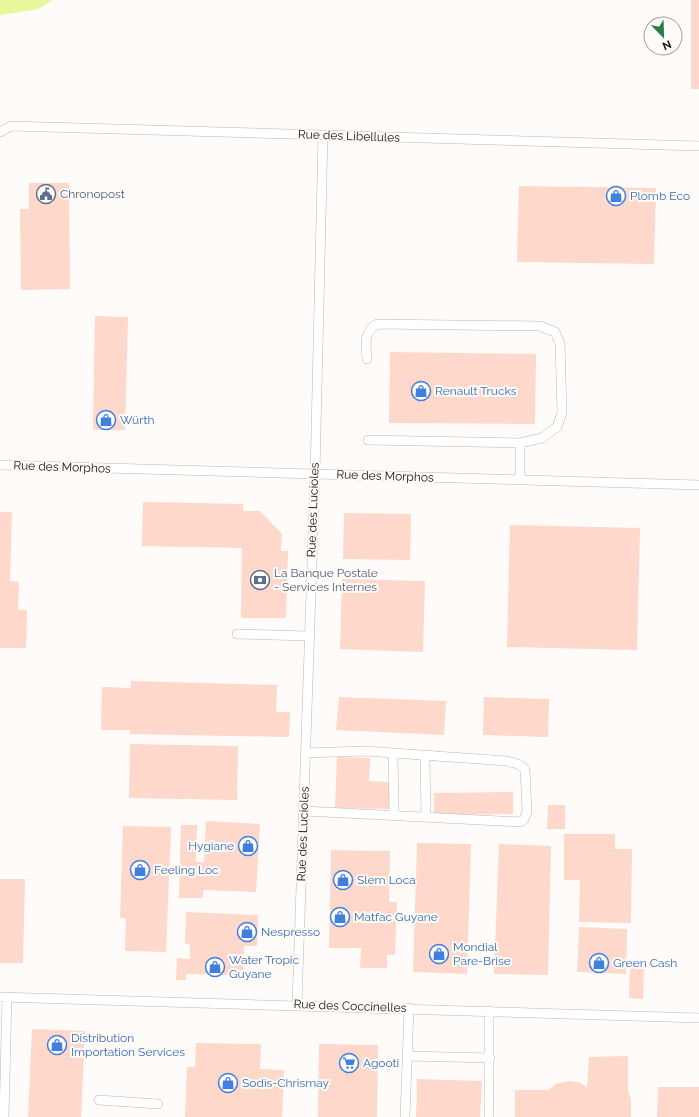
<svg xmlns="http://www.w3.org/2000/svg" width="699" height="1117" viewBox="0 0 699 1117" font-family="Raleway,sans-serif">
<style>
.green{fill:#e8f79c}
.building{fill:#fed8ca}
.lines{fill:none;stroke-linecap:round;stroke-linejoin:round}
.lane-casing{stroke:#bcb7b5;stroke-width:10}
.lane{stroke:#fff;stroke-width:9}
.labels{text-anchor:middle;stroke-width:4;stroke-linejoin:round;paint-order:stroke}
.street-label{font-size:12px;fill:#161514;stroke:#fffbf8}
.service-label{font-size:12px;fill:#4e5e75;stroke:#fffbf8;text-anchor:start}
.shop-label{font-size:12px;fill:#366cbe;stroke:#fffbf8;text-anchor:start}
</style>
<rect width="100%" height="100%" fill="#fffbf8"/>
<path class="green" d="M0,0H52L39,9L0,15Z"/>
<path class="building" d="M691,0H699V89H691Z
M29,183H69L70,289L21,290L20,209H29Z
M519,186L656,188L654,264L517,262Z
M95,316L128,317L125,430H93Z
M390,352L536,354L535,424L389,423Z
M143,502L243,504V511H260L282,534L281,551H288L286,618H241L242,548L142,546Z
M0,512H12L10,581L19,582L18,610H27L26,648H0Z
M344,513L411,514L410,560L343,559Z
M510,525L640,528L637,650L507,647Z
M342,579L425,581L423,652L340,649Z
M131,681L277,685L276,712H290L289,737L130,734V730H101L102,687L131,688Z
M339,697L446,701L444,735L336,730Z
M484,697L549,699L548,737L483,735Z
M130,744L238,746L237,800L129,798Z
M337,757L370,758L369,781L390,782L389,809L335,808Z
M513,792V814L434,815V793Z
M548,805H565V829H547Z
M206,821L260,824L256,892L203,890V898H179L181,825H197L196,862H204Z
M123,826L171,827L166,952L125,951L126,918H120Z
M564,834H615V849H632L631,923L579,922L580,880H564Z
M417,843L471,844L467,974L413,972Z
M499,844L551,846L548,975L494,974Z
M331,850L390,851L389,902H397L395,955H387V968H360L361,948H329Z
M0,879H25L23,963H0Z
M186,912L258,915L257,946H244L243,975L186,974V980H176L177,958L190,959V944H185Z
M579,927L627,929L626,974L577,972Z
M630,968L644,969L643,999L629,998Z
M32,1029L85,1031L81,1117H28Z
M196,1043L261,1044L260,1069L284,1070L282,1117H185L187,1067H195Z
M319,1044L378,1045L377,1117H318Z
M628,1056V1091L631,1099V1117H515V1090H549L556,1084L569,1081L581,1083L587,1088L589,1057Z
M417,1079L482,1081L480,1117H416Z
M658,1087H699V1117H657Z"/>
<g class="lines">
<defs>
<path id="lane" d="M0,132L11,126L699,146
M367,359C366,345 363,332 377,324L540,326L555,332L560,343L562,413L557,427L542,438L520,443
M368,440L520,443V480
M0,465L699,485
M237,634L309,636
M393,753L394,815
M425,755L426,817
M304,811L521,822L524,819L527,812L525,769L518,764L507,761L365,751L305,753
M0,997L699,1018
M297,1005L315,474L323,135
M489,1011V1117
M407,1056L490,1058
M99,1100L158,1104
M4,1117L7,997
M405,1117L409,1008"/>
</defs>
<use href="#lane" class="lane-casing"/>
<use href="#lane" class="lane"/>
</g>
<defs>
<symbol id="civic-ring" viewBox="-11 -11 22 22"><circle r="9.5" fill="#fffbf8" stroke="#5c6f8a" stroke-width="1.5"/><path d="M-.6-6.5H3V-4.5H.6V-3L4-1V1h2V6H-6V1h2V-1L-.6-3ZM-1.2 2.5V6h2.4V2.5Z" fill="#5c6f8a"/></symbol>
<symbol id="shop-ring" viewBox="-11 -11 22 22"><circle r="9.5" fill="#fffbf8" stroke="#3f7fe0" stroke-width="1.5"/><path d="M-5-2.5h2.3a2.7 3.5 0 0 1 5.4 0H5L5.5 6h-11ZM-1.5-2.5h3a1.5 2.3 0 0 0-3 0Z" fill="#3f7fe0"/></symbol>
<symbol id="bank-ring" viewBox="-11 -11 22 22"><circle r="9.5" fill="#fffbf8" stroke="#5c6f8a" stroke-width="1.5"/><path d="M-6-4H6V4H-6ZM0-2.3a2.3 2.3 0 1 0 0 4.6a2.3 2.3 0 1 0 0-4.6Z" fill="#5c6f8a"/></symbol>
<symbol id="supermarket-ring" viewBox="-11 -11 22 22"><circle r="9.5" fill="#fffbf8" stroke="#3f7fe0" stroke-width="1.5"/><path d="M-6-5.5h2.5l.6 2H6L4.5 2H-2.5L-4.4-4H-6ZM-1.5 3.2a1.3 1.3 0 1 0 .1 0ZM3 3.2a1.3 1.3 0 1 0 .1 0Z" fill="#3f7fe0"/></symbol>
</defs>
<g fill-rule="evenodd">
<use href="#civic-ring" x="35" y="183" width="22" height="22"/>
<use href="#shop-ring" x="605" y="185" width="22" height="22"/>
<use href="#shop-ring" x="410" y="380" width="22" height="22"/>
<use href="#shop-ring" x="95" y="409" width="22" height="22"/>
<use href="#bank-ring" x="249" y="569" width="22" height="22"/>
<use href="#shop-ring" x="237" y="835" width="22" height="22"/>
<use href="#shop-ring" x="129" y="859" width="22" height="22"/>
<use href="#shop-ring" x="332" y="869" width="22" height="22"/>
<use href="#shop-ring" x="329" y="906" width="22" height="22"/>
<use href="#shop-ring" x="236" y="921" width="22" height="22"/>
<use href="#shop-ring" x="428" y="943" width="22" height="22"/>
<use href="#shop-ring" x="588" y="952" width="22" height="22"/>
<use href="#shop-ring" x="204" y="956" width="22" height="22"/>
<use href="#shop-ring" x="46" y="1034" width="22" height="22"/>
<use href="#supermarket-ring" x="338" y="1052" width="22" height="22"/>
<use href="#shop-ring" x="217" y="1072" width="22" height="22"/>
</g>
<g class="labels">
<g class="street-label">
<text transform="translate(349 136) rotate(2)" y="4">Rue des Libellules</text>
<text transform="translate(62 467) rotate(2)" y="4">Rue des Morphos</text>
<text transform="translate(385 476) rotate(2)" y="4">Rue des Morphos</text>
<text transform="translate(313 510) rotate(-88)" y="4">Rue des Lucioles</text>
<text transform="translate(303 834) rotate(-88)" y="4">Rue des Lucioles</text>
<text transform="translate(350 1006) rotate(2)" y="4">Rue des Coccinelles</text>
</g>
<g class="service-label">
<text x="60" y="198">Chronopost</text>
<text x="274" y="577">La Banque Postale<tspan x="274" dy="14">- Services Internes</tspan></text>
</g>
<g class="shop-label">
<text x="630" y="200">Plomb Eco</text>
<text x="435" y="395">Renault Trucks</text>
<text x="120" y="424">Würth</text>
<text x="234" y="850" text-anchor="end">Hygiane</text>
<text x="154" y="874">Feeling Loc</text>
<text x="357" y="884">Slem Loca</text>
<text x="354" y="921">Matfac Guyane</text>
<text x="261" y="936">Nespresso</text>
<text x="453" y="951">Mondial<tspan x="453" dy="14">Pare-Brise</tspan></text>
<text x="229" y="964">Water Tropic<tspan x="229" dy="14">Guyane</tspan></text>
<text x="613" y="967">Green Cash</text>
<text x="71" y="1042">Distribution<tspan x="71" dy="14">Importation Services</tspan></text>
<text x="363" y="1067">Agooti</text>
<text x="242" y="1087">Sodis-Chrismay</text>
</g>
</g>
<g transform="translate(663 36) rotate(157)"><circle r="19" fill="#fffbf8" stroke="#a29f9d"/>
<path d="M0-3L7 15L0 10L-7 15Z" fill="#2e7c4c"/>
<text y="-6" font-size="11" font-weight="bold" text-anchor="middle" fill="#161514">N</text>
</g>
</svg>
